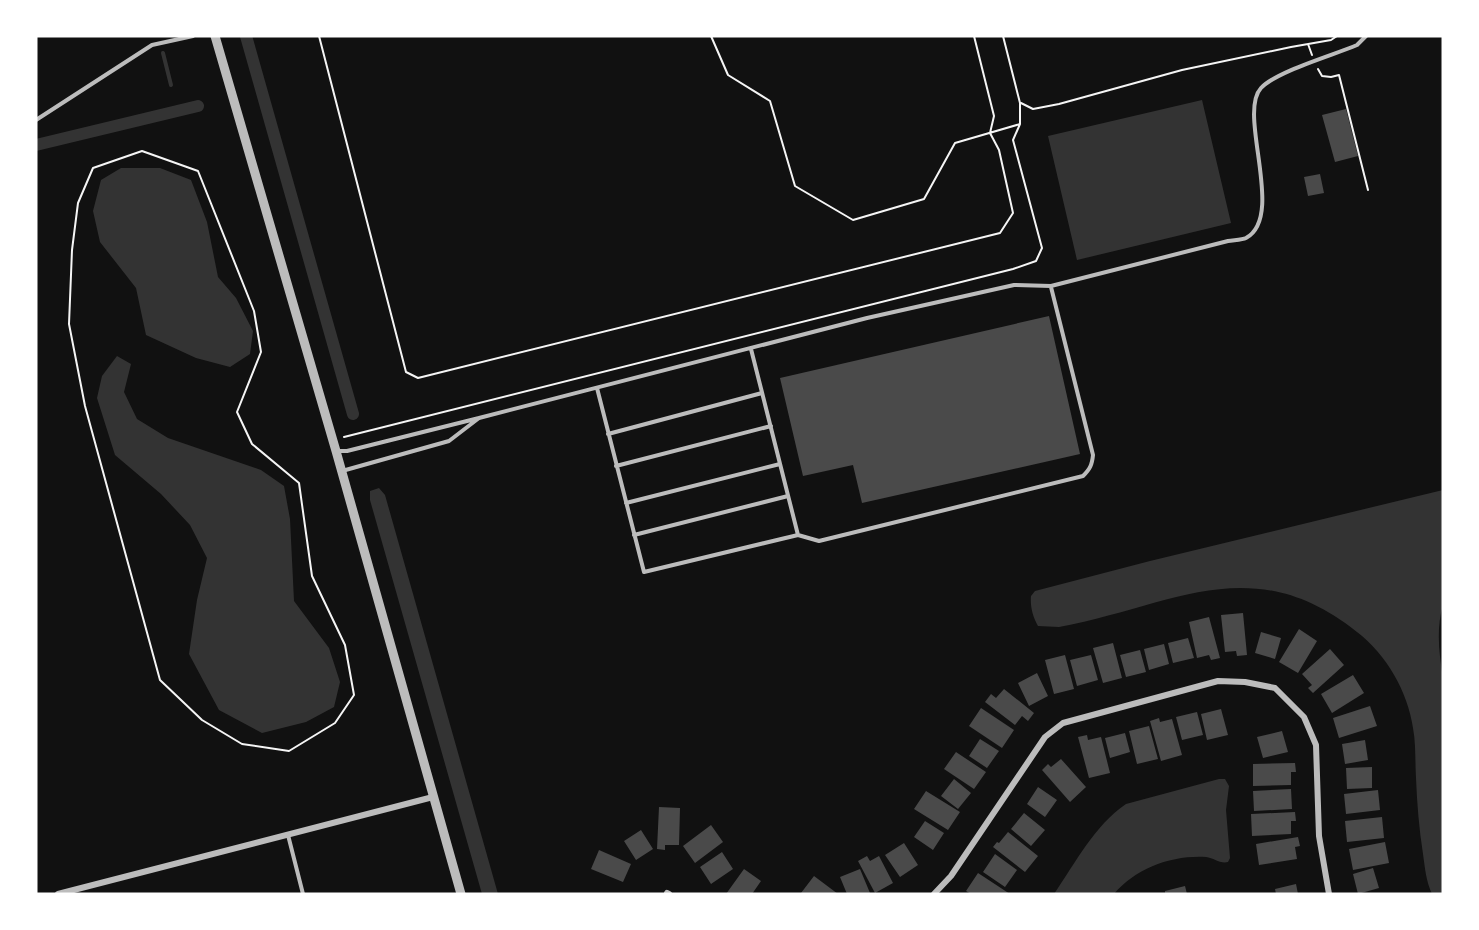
<svg xmlns="http://www.w3.org/2000/svg" width="1479" height="930" viewBox="0 0 1479 930" font-family="'IBM Plex Serif',serif">
<style>
.water{fill:#333}
.lines{fill:none;stroke-linecap:round;stroke-linejoin:round}
.stream{stroke:#333;stroke-width:4}
.canal{stroke:#333;stroke-width:12}
.building{fill:#4a4a4a}
.path{stroke:#f5f5f5;stroke-width:2}
.service{stroke:#bcbcbc;stroke-width:4}
.minor{stroke:#bcbcbc;stroke-width:6}
.tertiary{stroke:#bcbcbc;stroke-width:9}
</style>
<rect width="100%" height="100%" fill="#111"/>
<path class="water" d="M1202,100L1231,223L1077,260L1048,136Z
M121,168H160L191,180L207,222L218,277L236,298L253,331L250,354L230,367L196,358L146,335L136,288L100,242L93,211L101,180Z
M117,356L131,364L124,392L137,419L168,438L261,470L284,486L290,519L294,601L329,648L340,682L334,707L306,722L262,733L219,710L189,654L197,600L207,558L190,525L161,494L115,455L97,398L102,376Z
M379,488L385,495L498,894H482L370,500V491Z
M1443,490V605C1436,629 1439,653 1443,678V894H1432C1426,881 1425,868 1423,854C1419,829 1417,803 1416,778C1415,761 1416,744 1413,728C1408,692 1386,654 1357,632C1251,548 1172,606 1059,627L1038,626C1033,617 1030,607 1031,596L1035,591L1150,561Z
M1219,779H1225L1229,786L1226,810L1230,858L1228,862C1220,864 1214,858 1206,857C1172,855 1136,868 1114,894H1054C1076,862 1094,826 1126,804Z"/>
<g class="lines">
<path class="stream" d="M163,53L171,85"/>
<path class="canal" d="M246,36L353,414
M36,145L198,106"/>
</g>
<path class="building" d="M1346,109L1358,156L1335,162L1322,115Z
M1320,174L1324,193L1308,196L1304,177Z
M1049,316L1080,454L862,503L853,465L803,476L780,378Z
M1243,613L1247,655L1237,656L1236,651L1225,652L1221,615Z
M1209,617L1220,658L1211,660L1209,655L1197,658L1189,622Z
M1299,629L1317,641L1298,673L1279,662Z
M1261,632L1281,638L1275,659L1255,653Z
M1188,638L1194,658L1173,663L1168,643Z
M1113,643L1122,678L1103,683L1093,648Z
M1164,644L1169,664L1149,670L1144,649Z
M1330,649L1344,665L1313,693L1308,688L1312,685L1302,674Z
M1140,650L1146,672L1126,677L1120,655Z
M1065,655L1074,689L1054,694L1045,660Z
M1091,655L1098,680L1077,686L1070,660Z
M1037,673L1048,696L1029,706L1018,683Z
M1353,675L1364,693L1332,713L1321,694Z
M1004,689L1034,713L1028,721L1022,716L1015,725L985,702L991,694L996,698Z
M1370,706L1377,726L1339,738L1333,718Z
M981,708L1014,730L1002,748L969,726Z
M1221,709L1228,735L1207,740L1201,714Z
M1197,712L1203,735L1182,740L1176,717Z
M1159,718L1160,722L1172,719L1182,755L1161,761L1150,721Z
M1149,726L1158,759L1137,764L1129,731Z
M1282,731L1288,752L1263,758L1257,737Z
M1125,733L1130,752L1110,758L1105,738Z
M1087,735L1088,740L1101,737L1110,773L1089,778L1078,737Z
M980,739L999,751L987,768L969,756Z
M1365,740L1368,760L1345,764L1342,744Z
M956,752L986,772L974,789L944,769Z
M1061,759L1086,787L1070,802L1042,770L1048,764L1051,767Z
M1295,763L1296,772H1291V785L1253,786V764Z
M1372,767V788L1347,789L1346,768Z
M954,779L971,793L958,809L941,796Z
M1038,787L1057,800L1045,817L1027,804Z
M1291,789L1292,809L1254,811L1253,791Z
M1378,790L1380,810L1346,814L1344,794Z
M926,791L960,812L948,830L914,809Z
M659,807L680,808L679,845H665V850L657,849Z
M1295,812L1296,821H1291V834L1252,836L1251,814Z
M1024,813L1045,830L1031,846L1011,829Z
M1382,817L1384,838L1347,842L1345,821Z
M925,821L944,833L933,850L914,837Z
M711,825L723,842L695,863L683,846Z
M641,830L653,849L636,860L624,841Z
M1008,832L1038,856L1025,872L993,847L997,842L999,843Z
M1298,837L1300,846L1295,847L1297,859L1259,865L1256,844Z
M1385,842L1389,863L1353,870L1349,849Z
M904,843L918,865L900,877L885,855Z
M599,850L631,864L623,882L591,869Z
M722,852L733,869L711,884L700,867Z
M995,854L1017,870L1005,887L983,872Z
M867,856L870,861L879,856L893,883L875,893L858,861Z
M1373,868L1379,888L1358,894L1353,874Z
M744,869L761,881L752,894H726Z
M860,869L870,893L847,894L840,877Z
M978,873L1010,894H971L966,891Z
M814,876L838,894L801,893Z
M1296,884L1298,894H1276L1275,889Z
M1185,886L1187,894H1165V891Z"/>
<g class="lines">
<path class="path" d="M319,36L406,372L418,378L1000,233L1013,213L999,150L990,133L994,116L974,36
M711,36L728,75L770,101L795,186L853,220L924,199L955,143L1020,124
M1308,44L1312,55
M1318,69L1322,76L1331,77L1339,75L1368,190
M1021,103L1033,109L1059,104L1182,70L1291,47L1331,40L1337,36
M142,151L198,171L254,311L261,352L237,412L252,444L299,483L312,576L345,645L354,695L335,723L289,751L242,744L202,720L160,680L85,406L69,324L72,250L78,203L93,168Z
M344,437C567,380 790,324 1013,269L1036,261L1042,248L1013,140L1020,124V103L1003,36"/>
<path class="service" d="M36,120L152,45L193,36
M751,349L798,535L819,541L1083,476C1090,469 1092,465 1093,455L1051,287
M597,388L644,572L798,535
M479,418L867,318L1014,285L1051,286L1228,241C1233,240 1242,240 1246,238C1286,216 1237,114 1261,88C1277,71 1334,55 1357,45L1366,36
M608,434L762,393
M336,451H347L479,418L449,441L342,471
M616,466L771,426
M626,503L780,464
M634,535L788,496
M288,835L303,894"/>
<path class="minor" d="M667,893L669,894
M58,894L433,797
M934,894L951,876L1045,737L1063,723L1218,681L1245,682L1275,688L1304,717L1316,745L1319,836L1329,894"/>
<path class="tertiary" d="M215,36L336,451L461,894"/>
</g>
<rect width="1479" height="930" fill="none" stroke="#ffffff" stroke-width="75"/>
</svg>
